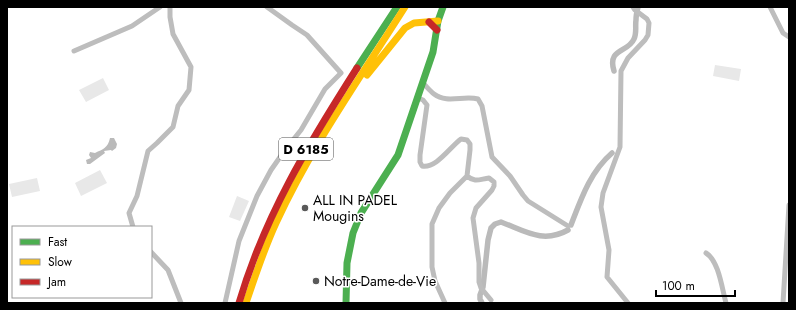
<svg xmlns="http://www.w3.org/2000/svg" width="796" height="310" viewBox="0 0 796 310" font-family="Jost,sans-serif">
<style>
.green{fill:#e8e8e8}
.water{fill:#bababa}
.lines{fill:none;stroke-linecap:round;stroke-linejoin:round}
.canal{stroke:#bababa;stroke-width:5.5}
.street{stroke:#bdbdbd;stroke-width:5}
.fast{stroke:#4caf50;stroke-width:7}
.slow{stroke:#ffc107;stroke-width:7}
.jam{stroke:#c62828;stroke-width:7}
.poi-dot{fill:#595959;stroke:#fff;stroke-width:1.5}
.labels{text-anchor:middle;stroke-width:3;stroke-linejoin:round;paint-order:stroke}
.shield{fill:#fff;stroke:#4c4c4c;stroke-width:1}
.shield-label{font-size:13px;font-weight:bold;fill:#000}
.poi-label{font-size:14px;fill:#000;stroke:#fff;text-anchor:start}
</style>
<rect width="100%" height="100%" fill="#fff"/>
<path class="green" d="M715,65L741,69L739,81L713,76Z
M103,78L109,90L86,102L79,90Z
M100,170L107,183L81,196L75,183Z
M37,178L40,191L12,197L9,184Z
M237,196L249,201L240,221L229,217Z"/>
<path class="water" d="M110,138H114L117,144L116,148L112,151L111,150L104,151L105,153L90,164H87L86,160L91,158L89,155L90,152L95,153C103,149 108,148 110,138Z"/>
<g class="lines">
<path class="canal" d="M614,71C607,48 628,53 634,39C637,33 635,26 636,20C636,15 637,11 638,7
M571,225C581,199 590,172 612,153
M482,303L480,299V295L483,287L488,240L491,228L495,224L501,222C525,231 543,244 568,230"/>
<path class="street" d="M770,7L783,33L789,37
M74,51L132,26L160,7
M423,83C427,87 430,91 434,94C447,104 464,95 478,99L482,106L492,157L510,176L523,195L528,201L568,226
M418,98L423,100L427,105L420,155V162L422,166C436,169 450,147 461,139L467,140L470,144V150L467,176L450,193L439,208L432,224V267L435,281L445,303
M467,176C475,183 480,179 489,178L494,182V186L492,190L476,208L473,218L479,263V282L481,288L491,300
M133,227L129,213L137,196L148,151L157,143L173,127L178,106L189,90L191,67L173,34L170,17V7
M151,252L168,270L181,303
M706,253C719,261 722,289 726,303
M225,303L239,241L257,196L271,170L285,150L301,130L325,89L341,73L307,35L292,25L267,7
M628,303L607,277L609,250L601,207L603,193L620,147L621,71L628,58L645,40L648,35L649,23L647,19L635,10L633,7
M783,303L789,205"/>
<path class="fast" d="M357,68L397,7
M346,303L347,263L353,233L361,213L398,155L433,52L438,21L443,7"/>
<path class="slow" d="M367,75L405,28L414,23L438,21
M246,303C255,276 264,249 276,223C311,147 360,78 405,7"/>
<path class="jam" d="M429,22L437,30
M239,303C265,215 308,145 357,68"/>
</g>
<g class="poi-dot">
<circle cx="305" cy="208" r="4"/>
<circle cx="316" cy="281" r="4"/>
</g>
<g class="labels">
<rect class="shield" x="279" y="138" width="54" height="22" rx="3"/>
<g class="shield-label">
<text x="306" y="154">D 6185</text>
</g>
<g class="poi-label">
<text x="313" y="205">ALL IN PADEL<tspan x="313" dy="16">Mougins</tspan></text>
<text x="324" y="286">Notre-Dame-de-Vie</text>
</g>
</g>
<rect width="796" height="310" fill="none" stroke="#000000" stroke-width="16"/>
<rect x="12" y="226" width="140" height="72" fill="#ffffff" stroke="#999999"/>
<rect x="20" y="239" width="20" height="6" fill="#4caf50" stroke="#999999"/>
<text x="48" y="246" font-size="12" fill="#000000">Fast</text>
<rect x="20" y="259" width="20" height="6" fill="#ffc107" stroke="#999999"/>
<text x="48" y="266" font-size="12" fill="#000000">Slow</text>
<rect x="20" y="279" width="20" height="6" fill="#c62828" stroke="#999999"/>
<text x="48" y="286" font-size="12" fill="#000000">Jam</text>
<path d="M656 290v6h79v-6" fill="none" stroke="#000000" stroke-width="2"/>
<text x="662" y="290" font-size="12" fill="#000000" stroke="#ffffff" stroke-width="3" paint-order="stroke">100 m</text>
</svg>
